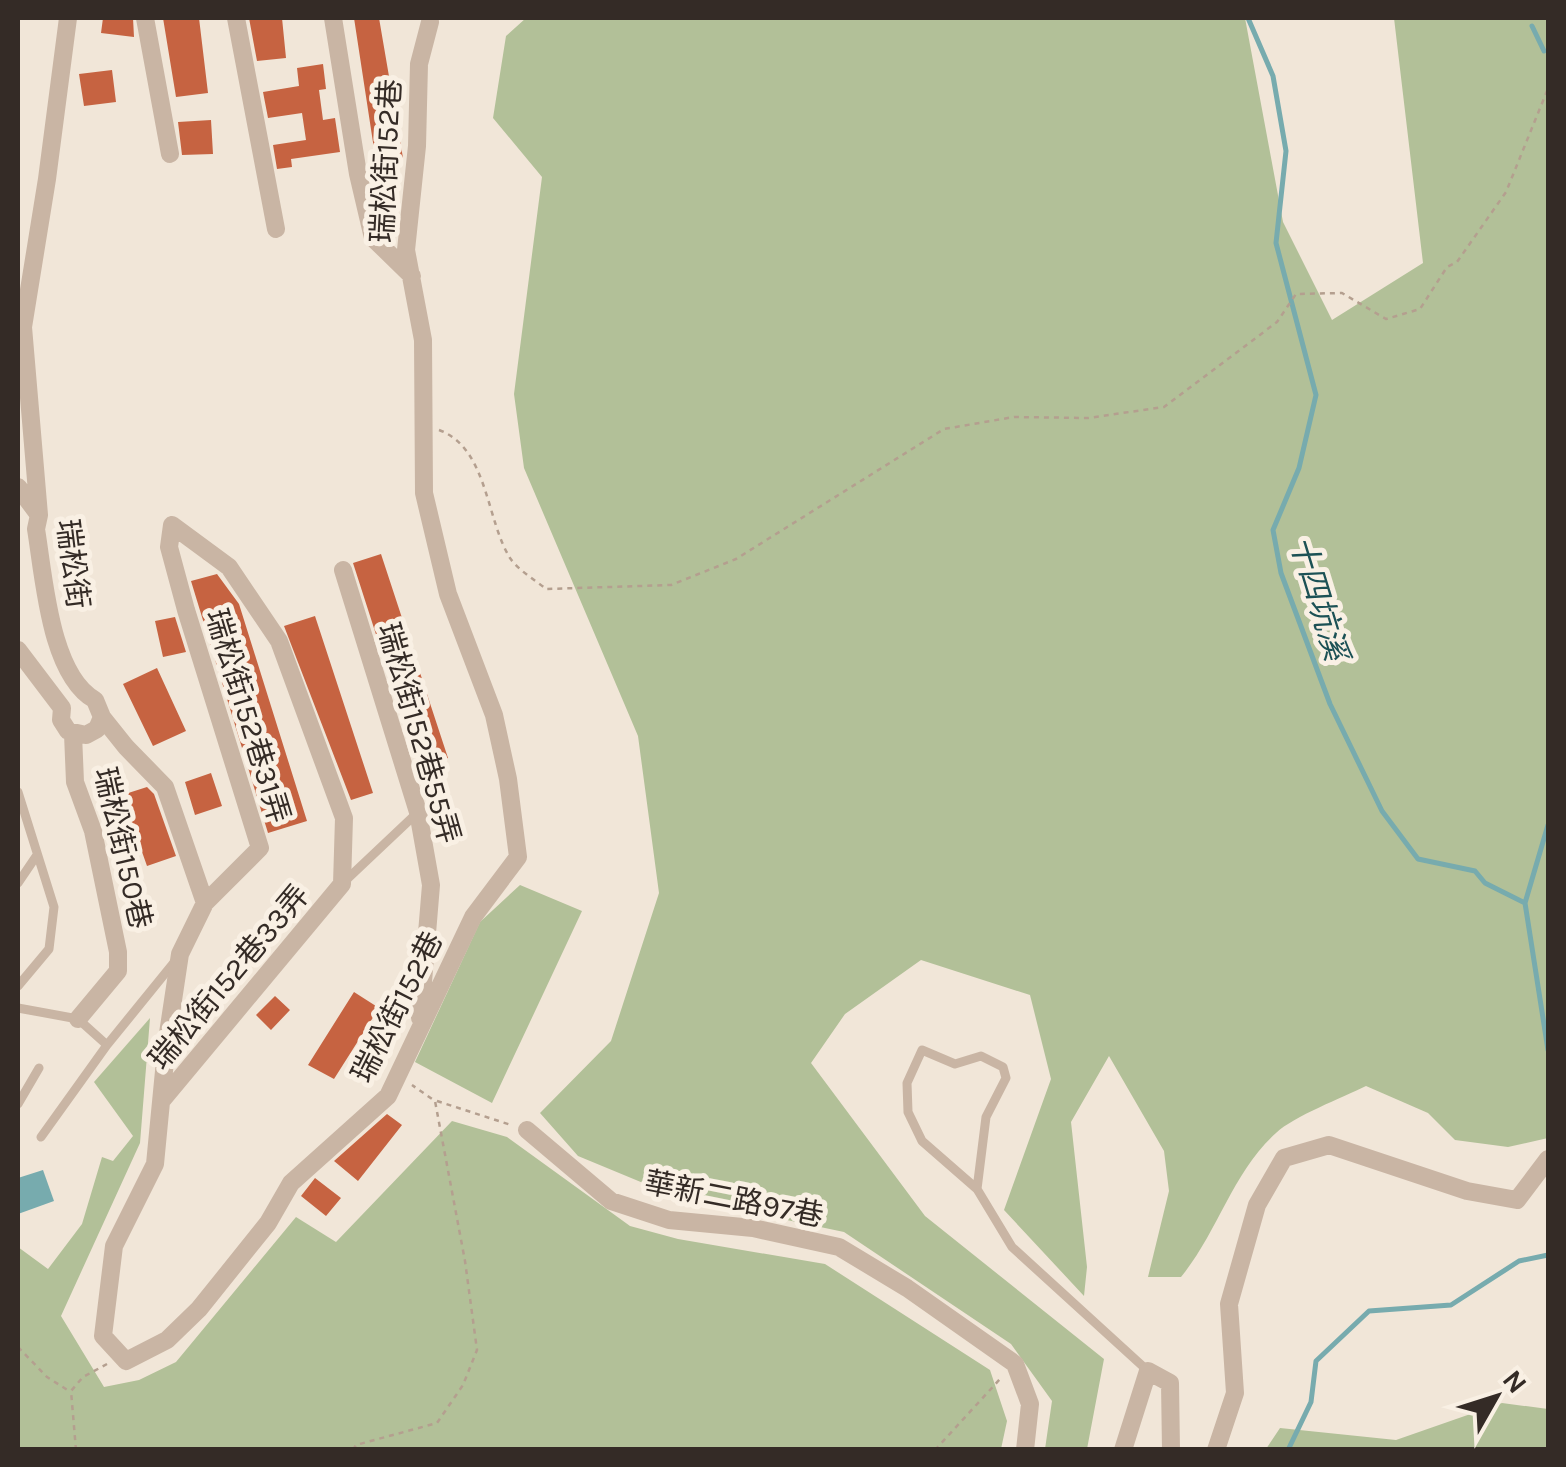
<svg xmlns="http://www.w3.org/2000/svg" width="1566" height="1467" viewBox="0 0 1566 1467" font-family="Karla,'Noto Sans TC',sans-serif">
<style>
.green{fill:#b2c098}
.water{fill:#77abae}
.lines{fill:none;stroke-linecap:round;stroke-linejoin:round}
.stream{stroke:#77abae;stroke-width:5}
.building{fill:#c66341}
.path{stroke:#b49f8f;stroke-width:2.5;stroke-dasharray:5 5;stroke-linecap:butt}
.lane{stroke:#c9b5a4;stroke-width:9}
.street{stroke:#c9b5a4;stroke-width:18}
.labels{text-anchor:middle;stroke-width:10;stroke-linejoin:round;paint-order:stroke}
.street-label{font-size:30px;fill:#342b26;stroke:#f9f0e4}
.water-label{font-size:32px;font-style:italic;fill:#1c5155;stroke:#f9f0e4}
</style>
<rect width="100%" height="100%" fill="#f1e6d8"/>
<path class="green" d="M526,18H1245L1283,222L1332,320L1423,263L1394,18H1548V1138L1508,1147L1455,1140L1428,1113L1366,1086C1342,1098 1294,1116 1276,1133C1232,1173 1218,1232 1181,1277H1148L1169,1191L1164,1151L1109,1056L1071,1122L1087,1267L1084,1296L1004,1210L1051,1079L1030,995L921,960L845,1014L811,1063L925,1216L1104,1359L1087,1449H1045L1052,1401L1011,1344L844,1232L677,1197L578,1156L540,1113L611,1041L659,893L638,736L524,468L514,394L542,177L493,118L506,36Z
M520,885L582,911L492,1103L415,1062L480,922Z
M150,1018L140,1143L61,1316L104,1387L139,1380L176,1362L296,1217L336,1242L452,1121L507,1137L630,1226L678,1239L825,1264L990,1370L1007,1421L1001,1449H18V1247L48,1269L82,1224L102,1157L113,1161L133,1136L94,1082Z
M1502,1403L1548,1409V1449H1266L1280,1428L1396,1440Z"/>
<path class="water" d="M43,1170L54,1201L18,1214V1178Z"/>
<g class="lines">
<path class="stream" d="M1248,18L1273,76L1286,151L1276,243L1316,395L1299,468L1273,530L1281,573L1330,704L1382,811L1418,859L1475,871L1485,883L1525,903
M1532,26L1544,51
M1548,825L1525,903L1548,1050
M1288,1450L1311,1402L1316,1361L1369,1311L1451,1305L1519,1261L1548,1255"/>
</g>
<path class="building" d="M103,18H133L134,37L101,33Z
M163,18H199L208,93L176,97Z
M249,18H282L286,58L257,61Z
M354,18H379L403,158L376,162Z
M323,64L326,89L319,90L323,120L335,118L340,152L291,159L292,167L277,169L273,145L306,140L302,113L268,118L263,92L299,86L297,68Z
M112,70L116,102L84,106L79,74Z
M211,120L213,154L182,155L178,122Z
M381,554L448,758L419,768L353,563Z
M217,574L239,604L307,821L268,833L191,581Z
M315,616L373,793L351,800L284,626Z
M175,617L186,652L163,657L155,621Z
M157,668L186,731L153,746L123,684Z
M211,773L222,806L195,815L185,782Z
M147,787L154,794L176,856L147,866L122,795Z
M354,992L379,1008L334,1079L308,1065Z
M275,996L290,1010L271,1030L256,1015Z
M387,1114L402,1125L358,1181L334,1161Z
M315,1178L341,1198L326,1216L301,1196Z"/>
<g class="lines">
<path class="path" d="M439,430C488,448 486,520 510,558C518,570 535,580 546,589L671,585L736,559L944,429L1014,417L1088,418L1164,407L1277,322L1296,294L1342,293L1386,319L1420,309L1447,267L1457,262L1506,192L1547,91L1548,72
M437,1101L511,1125
M18,1347L47,1377L69,1391
M76,1450L71,1391L83,1377L107,1364
M353,1450L356,1445L437,1423L463,1385L477,1350L465,1261L435,1101L412,1085
M935,1450L1000,1379"/>
<path class="lane" d="M18,792L54,907L49,949L18,986
M344,882L416,814
M18,883L37,855
M18,1008L78,1019L107,1045L176,960
M18,1104L39,1068
M41,1137L107,1045
M977,1189L986,1117L1006,1078L1003,1067L981,1056L955,1064L922,1050L907,1083L908,1112L922,1141L977,1189L1012,1247L1148,1371"/>
<path class="street" d="M68,18L47,179L23,327L39,515L36,529C44,577 50,675 95,700L102,717L126,747L165,787L205,903L180,954L167,1040L155,1164L114,1246L103,1336L126,1361L167,1340L199,1309L268,1223L291,1183L388,1096L473,917L518,857L508,779L494,715L448,594L424,493L423,340L406,250L417,146L419,64L430,22
M145,18L170,154
M236,18L276,229
M333,18L358,174L373,238L412,276
M18,487L39,515
M343,570L418,812L431,885L420,1018
M18,650L62,708L61,720L68,731L86,735L97,729L102,717
M73,734L75,782L93,831L118,952V971L78,1019
M163,1099L342,884L344,818L279,641L229,567L172,525L169,547L186,610L260,848L205,903
M527,1130L611,1201L669,1220L753,1228L839,1247L907,1288L1015,1364L1030,1404L1025,1450
M1123,1450L1148,1371L1170,1383L1171,1450
M1216,1450L1235,1393L1229,1304L1257,1205L1284,1158L1329,1145L1467,1191L1517,1200L1548,1159"/>
</g>
<g class="labels">
<g class="street-label">
<text transform="translate(386 161) rotate(-87)" y="10">瑞松街152巷</text>
<text transform="translate(73 564) rotate(83)" y="10">瑞松街</text>
<text transform="translate(248 716) rotate(73)" y="10">瑞松街152巷31弄</text>
<text transform="translate(419 733) rotate(74)" y="10">瑞松街152巷55弄</text>
<text transform="translate(123 848) rotate(77)" y="10">瑞松街150巷</text>
<text transform="translate(229 977) rotate(-50)" y="10">瑞松街152巷33弄</text>
<text transform="translate(397 1007) rotate(-63)" y="10">瑞松街152巷</text>
<text transform="translate(734 1199) rotate(11)" y="10">華新二路97巷</text>
</g>
<g class="water-label">
<text transform="translate(1319 598) rotate(73)" y="11">十四坑溪</text>
</g>
</g>
<rect width="1566" height="1467" fill="none" stroke="#342b26" stroke-width="40"/>
<g transform="translate(1496 1397) rotate(51)" stroke="#f9f0e4" stroke-width="8" paint-order="stroke">
<path d="M0-8L18 38L0 25L-18 38Z" fill="#342b26"/>
<text y="-15" font-size="28" font-weight="bold" text-anchor="middle" fill="#342b26">N</text>
</g>
</svg>
